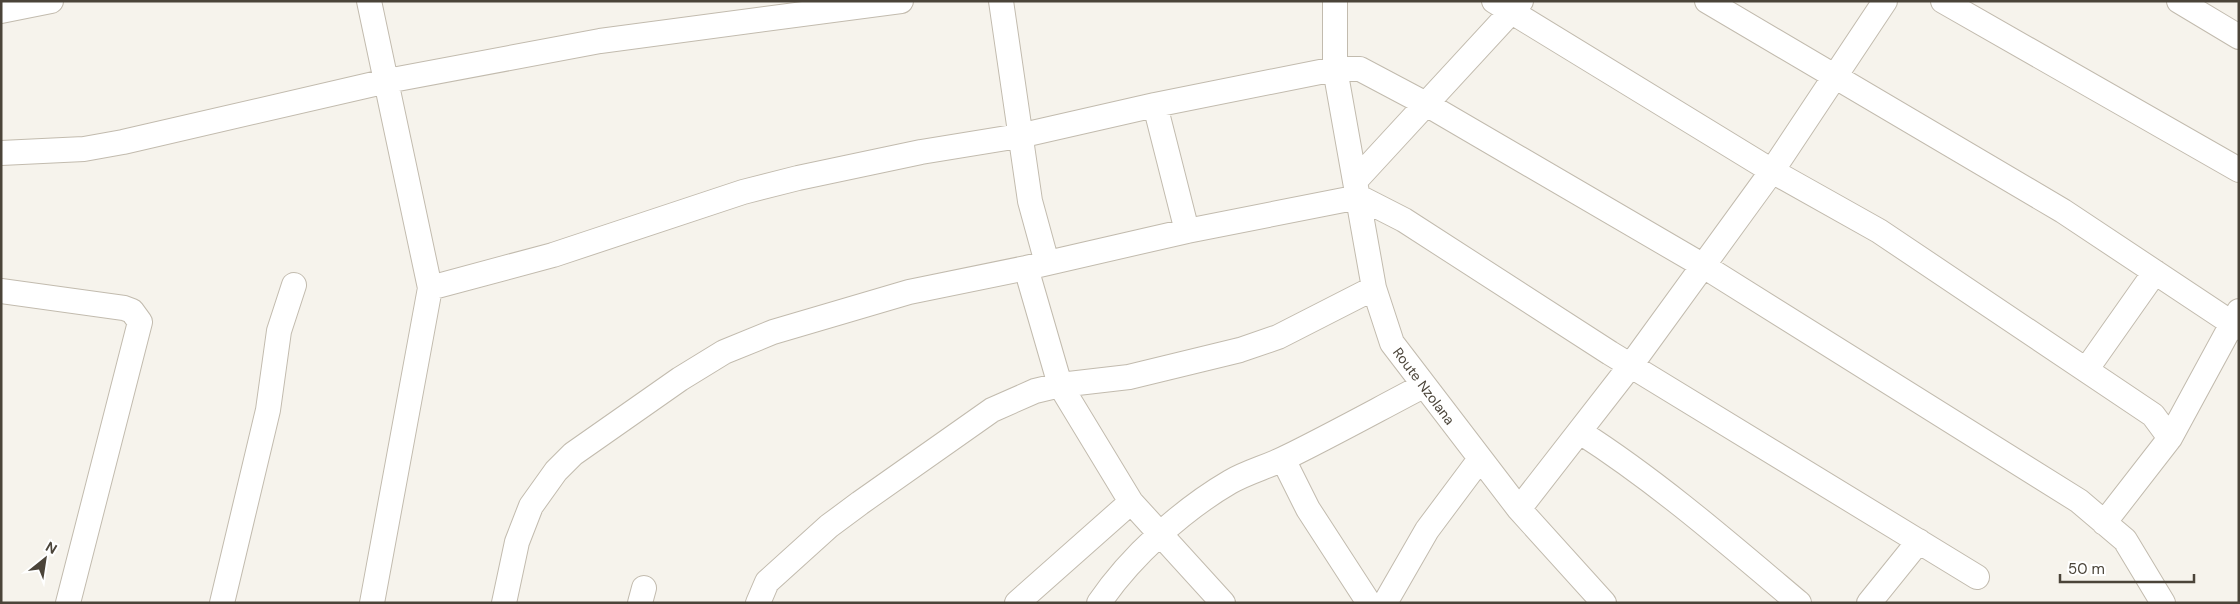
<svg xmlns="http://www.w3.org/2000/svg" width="2240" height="604" viewBox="0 0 2240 604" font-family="'DM Sans',sans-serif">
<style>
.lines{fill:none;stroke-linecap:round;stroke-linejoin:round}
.minor-casing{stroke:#c2bbae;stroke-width:26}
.minor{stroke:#fff;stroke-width:24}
.labels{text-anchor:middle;stroke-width:4.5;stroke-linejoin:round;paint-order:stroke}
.street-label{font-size:14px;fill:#4b4439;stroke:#fff}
</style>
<rect width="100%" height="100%" fill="#f6f3ec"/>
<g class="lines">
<defs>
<path id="minor" d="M369,1L430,288L372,603
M1001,1L1030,201L1047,263
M1335,1V69L1374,288L1392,343L1519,509L1604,603
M1494,1L1772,171L1879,231L2153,415L2170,438
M1707,1L2063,211L2239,328
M1943,1L2239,170
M2179,1L2239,37
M1,11L51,1
M1155,105L1187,231
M1,153L84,149L123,142L387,81L600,41L901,1
M1356,180L1521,1
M1026,268L1060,385L1131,502L1223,603
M430,288L553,255L743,192L798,178L921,152L1019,136L1155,105L1335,69H1360L1426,104L1702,265L2079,501L2125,540L2163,603
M1,291L124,308L132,311L140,322L68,603
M2086,370L2155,272
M1580,432C1658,482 1728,543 1799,603
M1283,459L1308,509L1369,603
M1519,509L1631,365L1772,171L1885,1
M2104,523L2170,438L2239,311
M222,603L268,410L279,331L294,285
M504,603L517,542L531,506L556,471L573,454L680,379L724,352L773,332L909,292L1026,268L1187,231L1359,197L1404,220L1610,353L1977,577
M640,603L644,588
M758,603L767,582L829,526L860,503L992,410L1035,391L1060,385L1129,377L1240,350L1278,337L1374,288
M1017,603L1131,502
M1099,603C1130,557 1182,510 1230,482C1247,472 1267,467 1285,458C1332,435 1377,410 1423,386
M1385,603L1427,530L1480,459
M1869,603L1919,541"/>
</defs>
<use href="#minor" class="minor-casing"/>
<use href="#minor" class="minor"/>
</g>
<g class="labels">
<g class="street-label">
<text transform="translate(1424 386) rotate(53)" y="5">Route Nzolana</text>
</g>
</g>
<rect width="2240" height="604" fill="none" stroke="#4b4439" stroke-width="5"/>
<g transform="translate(45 559) rotate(30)" stroke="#ffffff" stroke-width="4" paint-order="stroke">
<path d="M0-4L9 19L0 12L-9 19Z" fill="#4b4439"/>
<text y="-8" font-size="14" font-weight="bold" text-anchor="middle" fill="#4b4439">N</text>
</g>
<path d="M2060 574v8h134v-8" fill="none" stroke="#4b4439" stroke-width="2.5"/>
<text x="2068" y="574" font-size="15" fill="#4b4439" stroke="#ffffff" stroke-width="4" paint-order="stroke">50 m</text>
</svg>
